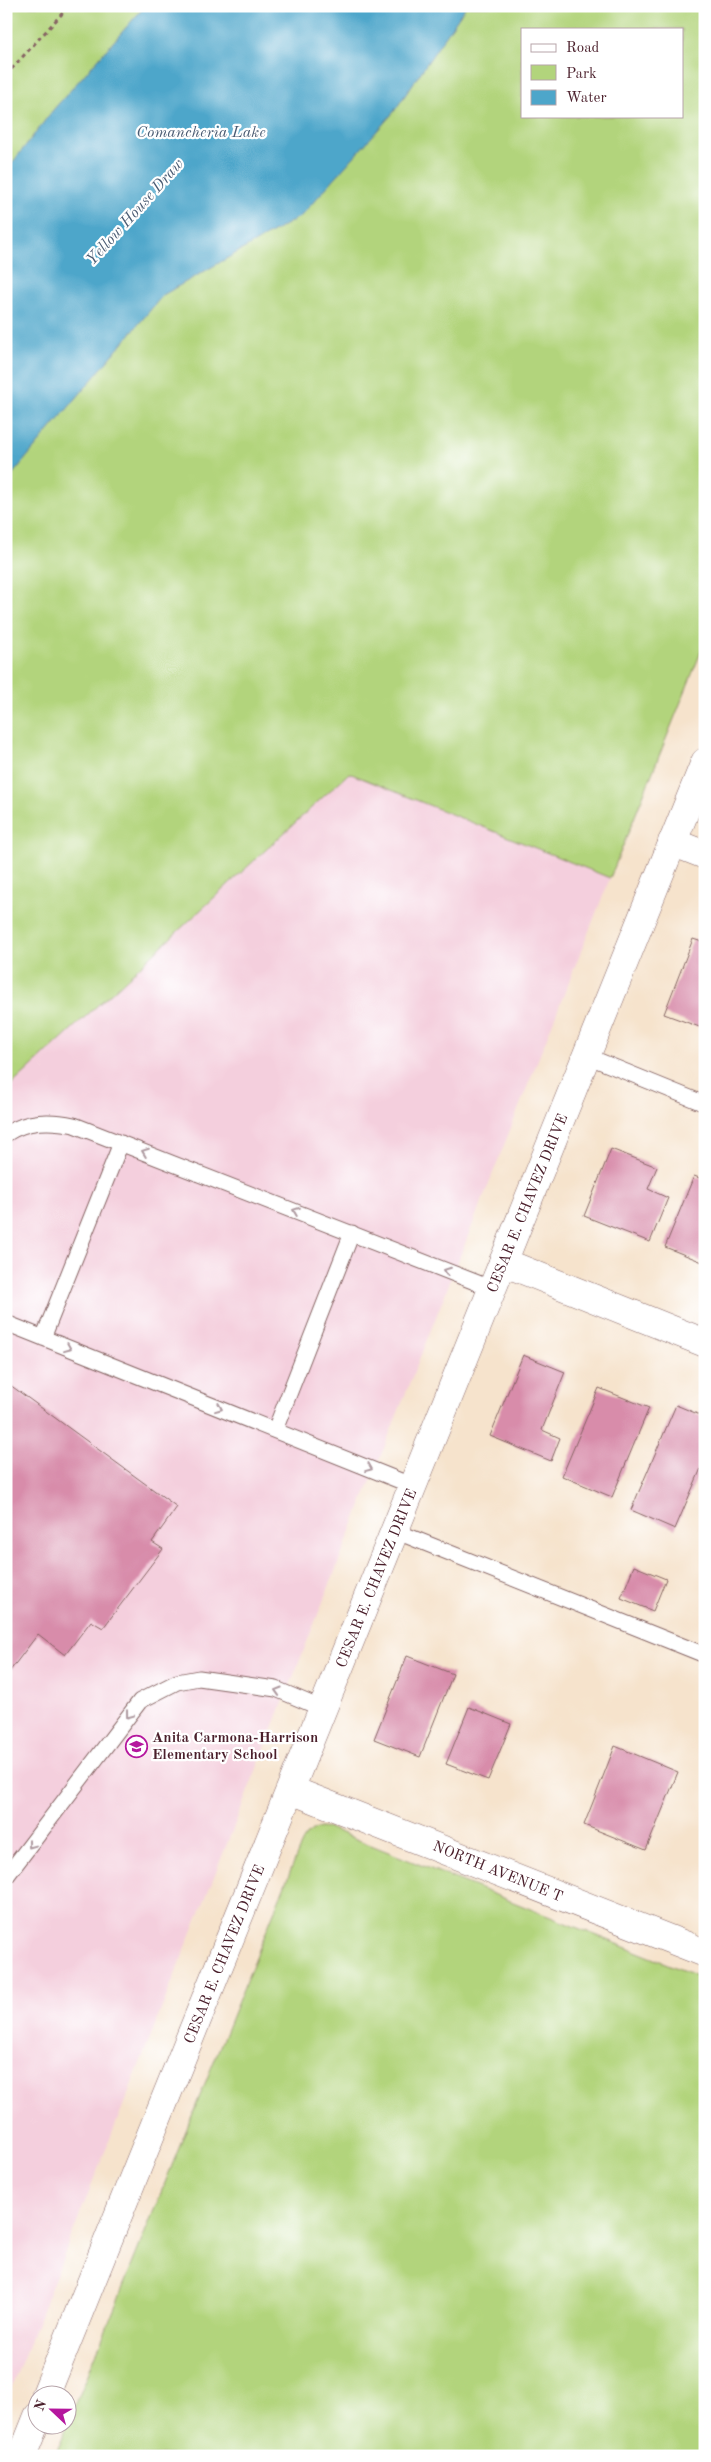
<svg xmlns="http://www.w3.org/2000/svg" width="711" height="2462" viewBox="0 0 711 2462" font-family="'Old Standard TT',serif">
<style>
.built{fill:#f4cfdd}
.green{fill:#b2d47c;stroke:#7e7a54;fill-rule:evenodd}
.water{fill:#4da6ca;stroke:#4c627a}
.building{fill:#d88caa}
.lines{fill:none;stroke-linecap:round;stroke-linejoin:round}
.lane-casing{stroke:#866463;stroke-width:17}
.street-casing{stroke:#866463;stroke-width:29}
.secondary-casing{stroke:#866463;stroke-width:29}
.path{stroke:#866463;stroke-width:3;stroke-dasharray:4 4;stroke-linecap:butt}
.lane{stroke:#fff;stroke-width:15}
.street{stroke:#fff;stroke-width:28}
.secondary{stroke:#fff;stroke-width:28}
.oneway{stroke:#ae9aa0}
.labels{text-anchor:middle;stroke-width:4.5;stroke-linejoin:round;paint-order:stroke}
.street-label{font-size:15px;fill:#4a1f2b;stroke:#fff}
.poi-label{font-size:15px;font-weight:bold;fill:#4a1f2b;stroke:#fff;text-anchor:start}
.water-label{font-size:16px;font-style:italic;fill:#4b5c73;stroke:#fff}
</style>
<rect width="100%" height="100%" fill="#fff"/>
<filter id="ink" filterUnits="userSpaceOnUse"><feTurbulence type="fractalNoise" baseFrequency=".02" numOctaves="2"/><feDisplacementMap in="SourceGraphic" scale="10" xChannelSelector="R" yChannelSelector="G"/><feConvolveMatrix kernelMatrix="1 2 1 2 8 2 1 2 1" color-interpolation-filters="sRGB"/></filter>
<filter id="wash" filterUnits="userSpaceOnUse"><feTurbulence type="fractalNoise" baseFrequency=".0096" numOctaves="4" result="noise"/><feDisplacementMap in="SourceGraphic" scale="20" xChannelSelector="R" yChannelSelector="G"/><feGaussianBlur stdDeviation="1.12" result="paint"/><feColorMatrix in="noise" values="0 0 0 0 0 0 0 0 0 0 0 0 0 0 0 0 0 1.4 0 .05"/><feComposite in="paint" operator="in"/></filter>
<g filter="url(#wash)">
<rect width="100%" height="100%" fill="#f6e3cc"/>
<path class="built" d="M349,773L610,878L6,2401V1090Z"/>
<path class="green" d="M6,6H705V642L610,878L349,773L6,1090ZM522,29H682V116H522Z
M320,1828L331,1829L705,1979V2456H55L301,1845C305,1836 310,1831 320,1828Z"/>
<path class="water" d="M145,6H466L393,113L301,216L163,295L6,482V171L53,110Z"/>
<g id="blocks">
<path class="building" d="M693,939L705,943V1029L664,1014Z
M611,1149L657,1167L648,1189L668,1198L650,1242L584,1216Z
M694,1176L705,1180V1263L665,1247Z
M523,1355L565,1372L542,1430L560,1438L551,1461L490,1436Z
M6,1382L177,1507L152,1542L163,1549L103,1628L91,1621L65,1655L38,1634L6,1676Z
M599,1388L649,1408L612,1497L562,1476Z
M676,1405L705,1417V1467L702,1466L675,1529L631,1510Z
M634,1566L666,1579L653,1611L621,1598Z
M407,1656L453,1674L420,1757L374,1739Z
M469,1707L511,1724L488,1780L446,1764Z
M615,1746L678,1772L646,1850L584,1825Z"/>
</g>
</g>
<g filter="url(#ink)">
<use href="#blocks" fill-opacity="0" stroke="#866463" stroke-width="1"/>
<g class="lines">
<defs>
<path id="lane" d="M587,1056L705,1104
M6,1134C27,1120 50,1120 74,1125L493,1289
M6,1323L413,1486
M43,1338L121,1143
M275,1430L352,1233
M395,1531L705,1655
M6,1877L140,1701L177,1682L199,1678L276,1689L323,1709
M6,2444L22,2456"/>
<path id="street" d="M672,842L705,855
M503,1262L705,1343
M291,1790L705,1953"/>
<path id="secondary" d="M46,2394L705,762
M22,2456L38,2416"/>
</defs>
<use href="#lane" class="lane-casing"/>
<use href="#street" class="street-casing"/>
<use href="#secondary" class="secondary-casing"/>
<path class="path" d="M6,75L69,6"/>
<use href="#lane" class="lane"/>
<use href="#street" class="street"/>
<use href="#secondary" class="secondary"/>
</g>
<defs><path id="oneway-chevron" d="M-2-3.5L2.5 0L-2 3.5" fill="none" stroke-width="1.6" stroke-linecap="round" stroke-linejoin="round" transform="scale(1.25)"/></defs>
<g class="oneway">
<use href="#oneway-chevron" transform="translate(145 1152) rotate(-159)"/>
<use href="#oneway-chevron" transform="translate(296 1211) rotate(-159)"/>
<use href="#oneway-chevron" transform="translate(447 1271) rotate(-159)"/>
<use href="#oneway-chevron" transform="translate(68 1348) rotate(22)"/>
<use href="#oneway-chevron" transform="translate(219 1408) rotate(22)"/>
<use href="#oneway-chevron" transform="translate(369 1468) rotate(22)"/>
<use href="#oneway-chevron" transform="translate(278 1691) rotate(-163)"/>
<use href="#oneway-chevron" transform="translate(129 1715) rotate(127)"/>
<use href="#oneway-chevron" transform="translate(31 1845) rotate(127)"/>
</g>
</g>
<defs>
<symbol id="school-ring" viewBox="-11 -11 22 22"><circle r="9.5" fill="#fff" stroke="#b5179e" stroke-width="1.5"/><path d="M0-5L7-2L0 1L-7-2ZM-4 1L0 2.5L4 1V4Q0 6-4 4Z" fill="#b5179e"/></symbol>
</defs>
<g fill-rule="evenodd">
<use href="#school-ring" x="124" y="1734" width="25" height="25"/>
</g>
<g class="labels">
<g class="street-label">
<text transform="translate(527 1203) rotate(-68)" y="5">CESAR E. CHAVEZ DRIVE</text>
<text transform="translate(376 1578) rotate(-68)" y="5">CESAR E. CHAVEZ DRIVE</text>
<text transform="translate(498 1871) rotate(22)" y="5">NORTH AVENUE T</text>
<text transform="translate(224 1954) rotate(-68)" y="5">CESAR E. CHAVEZ DRIVE</text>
</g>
<g class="poi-label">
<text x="152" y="1742">Anita Carmona-Harrison<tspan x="152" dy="17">Elementary School</tspan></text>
</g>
<g class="water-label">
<text x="201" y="137">Comancheria Lake</text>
<text transform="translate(134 211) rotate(-48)" y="6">Yellow House Draw</text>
</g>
</g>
<rect width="711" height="2462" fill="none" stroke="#fff" stroke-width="25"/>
<rect x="521" y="28" width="162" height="90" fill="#ffffff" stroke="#b7a5aa"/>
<rect x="531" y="44" width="25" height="8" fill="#ffffff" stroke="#b7a5aa"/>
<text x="566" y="52" font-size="15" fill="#4a1f2b">Road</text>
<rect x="531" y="65" width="25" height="15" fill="#b2d47c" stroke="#b7a5aa"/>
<text x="566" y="78" font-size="15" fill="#4a1f2b">Park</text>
<rect x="531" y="90" width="25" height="15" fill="#4da6ca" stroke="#b7a5aa"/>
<text x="566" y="102" font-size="15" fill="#4a1f2b">Water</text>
<g transform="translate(52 2410) rotate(292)"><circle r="24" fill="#ffffff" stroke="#b7a5aa"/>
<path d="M0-4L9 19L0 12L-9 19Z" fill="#b5179e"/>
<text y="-8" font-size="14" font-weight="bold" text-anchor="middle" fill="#4a1f2b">N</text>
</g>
</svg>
